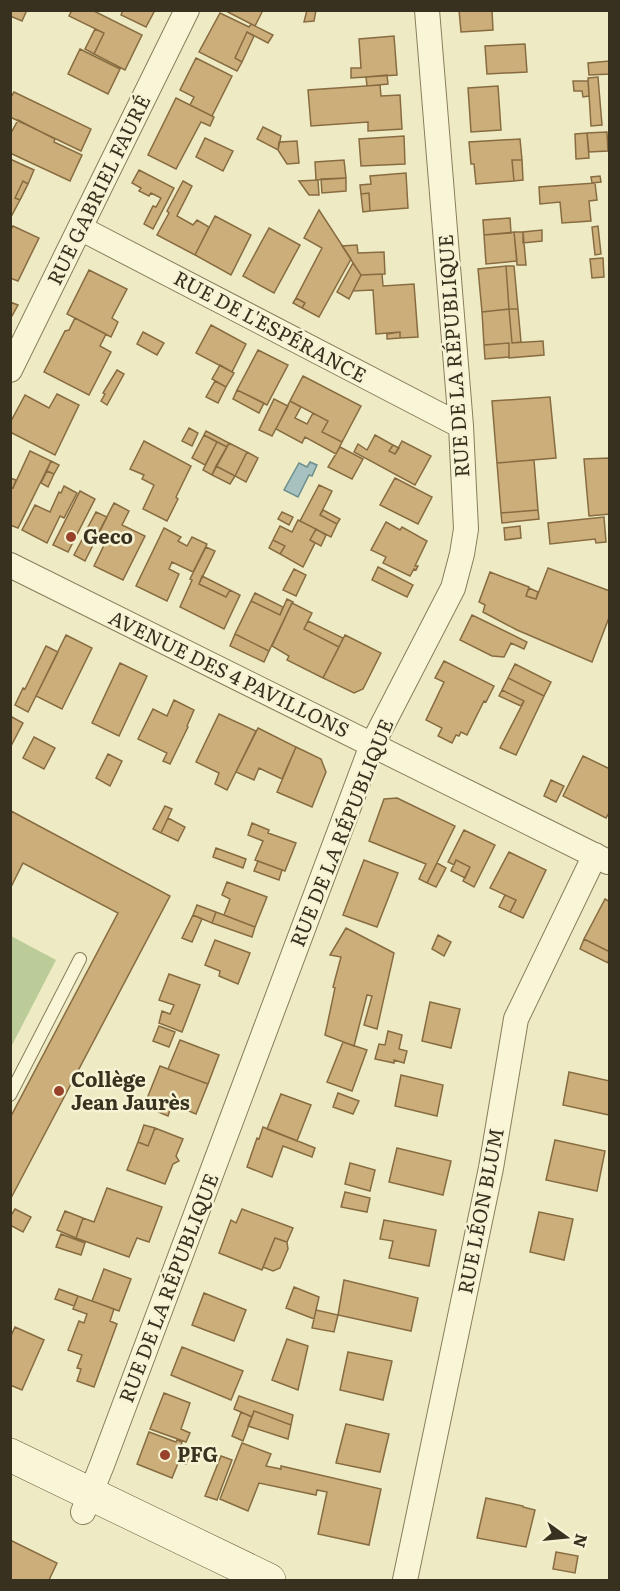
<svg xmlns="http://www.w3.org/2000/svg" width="620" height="1591" viewBox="0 0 620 1591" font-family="Literata,serif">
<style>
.green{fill:#bbcc98}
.water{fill:#a6c1bf;stroke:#6d908e;stroke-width:1.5}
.building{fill:#ccae7a;stroke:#886c41;stroke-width:1.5}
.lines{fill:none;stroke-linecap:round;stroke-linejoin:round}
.service-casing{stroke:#897d5b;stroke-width:14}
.minor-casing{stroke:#897d5b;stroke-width:26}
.secondary-casing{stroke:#6b5e3e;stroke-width:34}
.service{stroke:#f9f6d8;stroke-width:12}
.minor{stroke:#f9f6d8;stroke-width:24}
.secondary{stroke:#f9f6d8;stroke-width:33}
.poi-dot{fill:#98412b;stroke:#f5f3d4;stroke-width:2}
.labels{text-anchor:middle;stroke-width:5;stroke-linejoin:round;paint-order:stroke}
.street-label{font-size:20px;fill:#39311f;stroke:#f5f3d4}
.poi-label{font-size:20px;font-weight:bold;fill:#39311f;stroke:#f5f3d4;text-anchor:start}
</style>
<rect width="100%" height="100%" fill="#eeebc4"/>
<path class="green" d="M11,936L56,960L11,1047Z"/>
<path class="water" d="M310,462L317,465L312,476L309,475L298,497L284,490L299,463L307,467Z"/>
<path class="building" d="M10,10H27L22,21L10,16Z
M72,10H92L142,35L125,70L94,54L104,33L69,16Z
M123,10H155L146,27L121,15Z
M224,10H263L255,26Z
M307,10H316L314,21L304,22Z
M459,10H492L493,30L461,32Z
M220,13L249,27L251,24L273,35L268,43L247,32L235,58L242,62L237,71L199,52Z
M95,29L104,33L94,54L85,49Z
M247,32L254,36L242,62L235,58Z
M394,36L397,75L351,78V68H361L359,39Z
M525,44L527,72L487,74L485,46Z
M80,49L120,69L108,94L68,74Z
M196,58L232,76L212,116L190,105L194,97L180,90Z
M609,61L610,74L589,75L588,63Z
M387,75L388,84L367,86L366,77Z
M598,77L602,125L591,126L588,78Z
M573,81H588L589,96L583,97L582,91H574Z
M380,85L381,96L400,95L402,129L368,131V122L311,126L308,90Z
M498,86L501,130L471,132L468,88Z
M14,92L91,129L81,151L10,117V99Z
M176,98L214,117L210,126L201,122L176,169L148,155Z
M18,120L55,139L54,142L82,155L70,181L10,153V135Z
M263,127L281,136L278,150L257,139Z
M607,132L608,151L589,152L587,133Z
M587,133L589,158L576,159L575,134Z
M404,136L405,164L361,166L359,139Z
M205,138L233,151L223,171L196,157Z
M520,139L522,160H512L514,181L476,184L474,164H471L469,142Z
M297,141L299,163L287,164L278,150L279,142Z
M10,159L34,170L28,184L23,181L15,198L20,200L12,215L10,214Z
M344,160L346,178L316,180L315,162Z
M512,160H522L523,180L514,181Z
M139,170L174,188L153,229L144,224L153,206L156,207L161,198L151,193L149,196L139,191L141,188L132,183Z
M406,173L408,208L370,211L369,193L361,194L360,185L371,184L370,176Z
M600,176L601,182L592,183L591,177Z
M346,178V191L322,193L321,179Z
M318,180L319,195H309L299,181Z
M23,181L28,184L20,200L15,198Z
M183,181L192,186L177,216L193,225L197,220L209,227L195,255L157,235L169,213L167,211Z
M595,183L597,200L589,201L591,221L562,223L560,202L540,204L539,187Z
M369,193L370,211L363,212L361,194Z
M319,210L351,259L319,317L302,308L305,303L296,298L322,248L304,238Z
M215,216L251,235L231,275L195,255Z
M510,218L511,233L484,235L483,220Z
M13,226L39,238L18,281L10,278V230Z
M598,226L601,254L595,255L592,227Z
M269,228L300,245L274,293L243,276Z
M542,230V241L523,243V232Z
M514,232L517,261L486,264L484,235Z
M514,232H523L526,265H517Z
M357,245L358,253L384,252L385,274L361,275L342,246Z
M603,258L604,277L592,278L590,259Z
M353,263L361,275L349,299L337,292Z
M506,266H514L518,309H509Z
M506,266L509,309L482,312L478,269Z
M89,270L127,289L112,318L118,322L111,337L67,314Z
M382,274L383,286L414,284L418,337L400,338V332L376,334L373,290L353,291L361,275Z
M296,298L305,303L302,308L293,303Z
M10,302L18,305L12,316H10Z
M509,309H518L521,342L512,343Z
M509,309L512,343L543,341L544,355L509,358V343L484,345L482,312Z
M75,318L106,334L100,346L111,352L89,395L44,372L65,331L69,330Z
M211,325L246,344L232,372L196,353Z
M143,332L164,343L157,355L137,344Z
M400,332V338L387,339V334Z
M509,343V357L485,359L484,345Z
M258,350L288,365L267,405L237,390Z
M220,365L234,373L226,387L212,379Z
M117,370L124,374L107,405L101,401L105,394L103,393Z
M303,376L361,406L342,442L322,432L328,421L290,401Z
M215,381L226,387L218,403L206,397Z
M237,390L264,403L259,413L233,399Z
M57,394L79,405L55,455L10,432V423L25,395L49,408Z
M550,397L556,458L497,463L492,401Z
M274,399L288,406L272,436L259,430Z
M290,401L301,407L295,418L307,424L313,413L328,421L322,432L342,442L336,454L305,437L302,443L276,429Z
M189,428L198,433L192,446L182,441Z
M206,431L229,443L227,447L204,435Z
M204,435L217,442L205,465L192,458Z
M375,435L393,445L389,451L395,454L402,441L431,456L415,485L354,452L358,444L367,450Z
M144,441L191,466L176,497L178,499L167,521L143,509L154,485L142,479L144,475L130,469Z
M217,442L227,447L212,475L203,470Z
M229,443L247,452L235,476L216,466Z
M393,445L399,448L395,454L389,451Z
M340,447L363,459L352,479L328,467Z
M30,451L51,461L18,528L10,525V487L13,488Z
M247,452L258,458L246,482L235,476Z
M610,458V514L589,516L584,459Z
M534,460L538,510L501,513L497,463Z
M51,461L59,465L54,474L47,471Z
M216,466L235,476L230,484L212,475Z
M47,471L54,474L48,487L41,483Z
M10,478L16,480L13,488L10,487Z
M395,478L432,497L418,524L380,505Z
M319,485L332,491L320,515L337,524L331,537L300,521Z
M64,486L77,493L64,518L60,516L47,543L22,530L35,505L50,512L59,492L61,493Z
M80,491L95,499L68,552L53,545Z
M114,503L129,511L122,525L145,536L123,580L94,566L108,537L99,532Z
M323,510L340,519L337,524L320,515Z
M538,510L539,519L502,523L501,513Z
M96,512L107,517L98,535L87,529Z
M282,512L293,517L289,525L278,519Z
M604,517L606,542L596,543L595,539L550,544L548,523Z
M298,520L316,529L310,540L315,543L303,567L280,554L285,546L273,540L280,526L292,532Z
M386,522L400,530L402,527L427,541L415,566H418L416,570L414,569L410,576L383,563L386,557L371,550Z
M520,526L521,538L505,540L504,528Z
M164,528L181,537L178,541L187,546L192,537L207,544L193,572L172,562L169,569L179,574L167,601L136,586Z
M87,529L98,535L94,543L83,538Z
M316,529L326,535L321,546L310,540Z
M83,538L94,543L85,561L74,555Z
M273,540L285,546L280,554L269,548Z
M206,547L215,551L199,584L226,597L230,590L240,595L224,629L180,607L192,580L190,579Z
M378,567L413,585L407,597L372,580Z
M548,568L610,591V615L592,662L517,630L483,612L485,605L479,602L490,572L529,587L526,596L536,599Z
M294,569L306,575L296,596L283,590Z
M202,576L230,590L226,597L199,584Z
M529,588L538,592L536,599L526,596Z
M255,593L283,607L280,615L251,601Z
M287,599L293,602L292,603L269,651L235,634L251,601L280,615Z
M292,603L312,613L304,629L339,647L323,678L287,660L289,656L272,646Z
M472,615L527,642L524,649L511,643L504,657L492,656L460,640Z
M308,621L343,638L339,647L304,629Z
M235,634L269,651L264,662L230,646Z
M66,635L92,648L62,709L36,696Z
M345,635L381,653L363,689L354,693L323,678Z
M46,646L58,652L28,712L15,705L23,688L25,689Z
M444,661L494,686L486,702L484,701L467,735L461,732L459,736L456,735L452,743L438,736L442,728L426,720L444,682L435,678Z
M120,663L147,676L119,736L92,723Z
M515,664L551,682L544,696L508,678Z
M508,678L544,696L516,755L500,748L524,701L502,690Z
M502,690L524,701L521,706L499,696Z
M174,700L194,710L187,726L188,727L170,764L163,761L167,753L138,739L153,709L167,716Z
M219,714L256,731L227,790L215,784L219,773L196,762Z
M10,716L23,723L10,748Z
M258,728L296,747L282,779L259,768L254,780L236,772Z
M34,737L55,748L44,769L23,758Z
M296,747L321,759L326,772L312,807L277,792Z
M108,754L122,761L110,786L96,778Z
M583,756L610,769V811L606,818L563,796Z
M551,780L564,786L556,802L544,796Z
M397,798L455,826L427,883L419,879L426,864L369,841L384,799Z
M165,806L172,809L161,833L153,829Z
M11,811L170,896L10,1200V1118L118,913L23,863L10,889Z
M168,818L185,827L178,841L161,833Z
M252,823L269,830L268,833L296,843L285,871L255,860L263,841L248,835Z
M464,830L495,845L474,887L463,881L470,867L456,860L454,865L448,862Z
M216,848L246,859L243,868L213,857Z
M509,852L546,870L523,918L510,912L516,900L490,888Z
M364,860L398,873L377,927L343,915Z
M456,860L470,867L465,878L451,871Z
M258,861L282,870L279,880L254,871Z
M437,863L446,868L436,887L427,883Z
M227,882L267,897L255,927L224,915L230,899L222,895Z
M505,895L516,900L510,912L499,907Z
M605,899L610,902V952L584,939Z
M197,905L216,912L212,923L193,915Z
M216,912L255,927L252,937L212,923Z
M193,915L202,919L192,942L182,938Z
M346,928L394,953L377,1029L364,1025L372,996L367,995L354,1046L325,1035L335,988L333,987L341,957L330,955Z
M438,935L451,942L444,956L432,949Z
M584,939L610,952L608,963L580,949Z
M215,940L250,953L238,984L219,976L220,971L205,965Z
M169,974L200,985L182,1032L159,1023L162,1011L170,1014L174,1005L159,1000Z
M430,1002L460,1009L451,1048L422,1041Z
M159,1026L175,1032L169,1047L153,1041Z
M388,1031L402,1035L399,1049L407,1051L404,1063L394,1060V1063L375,1059L379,1044L385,1045Z
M180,1040L219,1055L208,1084L168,1069Z
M343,1042L367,1050L352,1091L327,1082Z
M160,1066L208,1084L196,1114L172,1104L168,1116L144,1106Z
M569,1072L610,1081L609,1115L563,1105Z
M401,1075L443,1085L437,1116L395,1106Z
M338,1093L359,1101L353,1114L333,1107Z
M281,1094L311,1105L297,1141L267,1129Z
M144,1125L155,1128L148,1146L138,1142Z
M263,1127L315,1148L312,1157L283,1146L272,1177L247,1167L257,1138L259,1139Z
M155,1128L183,1139L176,1156L179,1161L173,1164L165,1184L127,1170L138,1142L148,1146Z
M555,1140L605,1151L597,1191L546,1180Z
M397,1148L451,1161L443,1195L389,1182Z
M350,1163L375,1170L370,1191L345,1184Z
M107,1188L162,1207L149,1242L137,1238L129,1257L76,1238L83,1218L94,1222Z
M345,1192L370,1198L367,1212L341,1207Z
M15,1209L31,1217L23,1232L10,1225V1217Z
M242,1209L293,1228L287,1242L275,1238L262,1270L219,1253L231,1220L236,1223Z
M65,1211L83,1218L76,1238L57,1230Z
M539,1212L573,1219L564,1260L530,1252Z
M384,1220L436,1230L429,1266L389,1258L393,1241L380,1239Z
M61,1234L85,1243L81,1255L56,1247Z
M275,1238L287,1242L288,1249L280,1268L273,1271L263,1267Z
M104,1269L131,1279L119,1311L92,1301Z
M344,1280L418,1298L411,1331L338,1315Z
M294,1287L319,1297L314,1319L286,1308Z
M59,1289L78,1296L74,1306L55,1299Z
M204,1293L246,1310L234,1341L192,1325Z
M78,1296L114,1309L110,1321L117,1324L94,1387L77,1381L81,1369L77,1368L82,1355L68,1350L79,1321L84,1323L87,1314L73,1309Z
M316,1310L338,1315L334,1332L312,1328Z
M15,1327L44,1340L22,1390L10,1385V1338Z
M287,1339L308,1346L298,1390L272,1380Z
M182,1347L243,1371L231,1400L171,1375Z
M348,1352L392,1361L383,1400L340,1390Z
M164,1393L190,1403L181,1429L190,1433L186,1442L150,1429Z
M239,1396L293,1415L291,1425L254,1411L252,1417L234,1409Z
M254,1411L291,1425L288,1439L248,1426Z
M241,1412L252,1417L243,1441L232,1436Z
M346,1424L389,1434L380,1472L336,1463Z
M149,1432L176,1442L177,1440L182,1442L181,1445L193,1449L186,1464L179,1461L172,1478L137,1464Z
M242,1443L271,1454L266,1466L281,1469V1466L381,1489L369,1545L318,1534L327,1492L317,1490L316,1495L259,1483L248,1511L220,1499Z
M221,1456L232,1460L217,1500L205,1496Z
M486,1498L523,1506V1507L535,1510L526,1547L477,1538Z
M10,1540L57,1563L49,1580H10Z
M556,1552L578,1556L575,1573L553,1569Z"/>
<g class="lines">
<defs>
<path id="service" d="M10,1095L80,959"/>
<path id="minor" d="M80,228L461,426
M10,370L187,10
M10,565L608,862
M83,1512L102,1465L372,745L453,588L462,554L466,529L461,426L427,10
M405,1580L491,1168L516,1019L595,855"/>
<path id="secondary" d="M10,1455L269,1580"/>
</defs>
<use href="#service" class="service-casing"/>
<use href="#minor" class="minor-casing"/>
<use href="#secondary" class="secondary-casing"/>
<use href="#service" class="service"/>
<use href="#minor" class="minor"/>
<use href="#secondary" class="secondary"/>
</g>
<g class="poi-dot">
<circle cx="71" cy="537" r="6"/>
<circle cx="59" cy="1091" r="6"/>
<circle cx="165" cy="1455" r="6"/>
</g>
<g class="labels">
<g class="street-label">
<text transform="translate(99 190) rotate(-64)" y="7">RUE GABRIEL FAURÉ</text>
<text transform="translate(270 327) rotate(28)" y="7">RUE DE L'ESPÉRANCE</text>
<text transform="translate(454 356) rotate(-94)" y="7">RUE DE LA RÉPUBLIQUE</text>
<text transform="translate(229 674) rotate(26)" y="7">AVENUE DES 4 PAVILLONS</text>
<text transform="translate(342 833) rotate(-68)" y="7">RUE DE LA RÉPUBLIQUE</text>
<text transform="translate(481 1211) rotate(-79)" y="7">RUE LÉON BLUM</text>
<text transform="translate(169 1288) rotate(-69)" y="7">RUE DE LA RÉPUBLIQUE</text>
</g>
<g class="poi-label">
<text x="83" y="544">Geco</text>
<text x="71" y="1087">Collège<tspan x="71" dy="23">Jean Jaurès</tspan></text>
<text x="177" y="1462">PFG</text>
</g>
</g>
<rect width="620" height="1591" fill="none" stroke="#39311f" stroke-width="24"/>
<g transform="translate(566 1537) rotate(105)" stroke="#f5f3d4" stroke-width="4.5" paint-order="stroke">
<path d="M0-4.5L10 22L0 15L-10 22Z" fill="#39311f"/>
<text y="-9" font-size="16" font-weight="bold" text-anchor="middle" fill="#39311f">N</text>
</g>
</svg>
